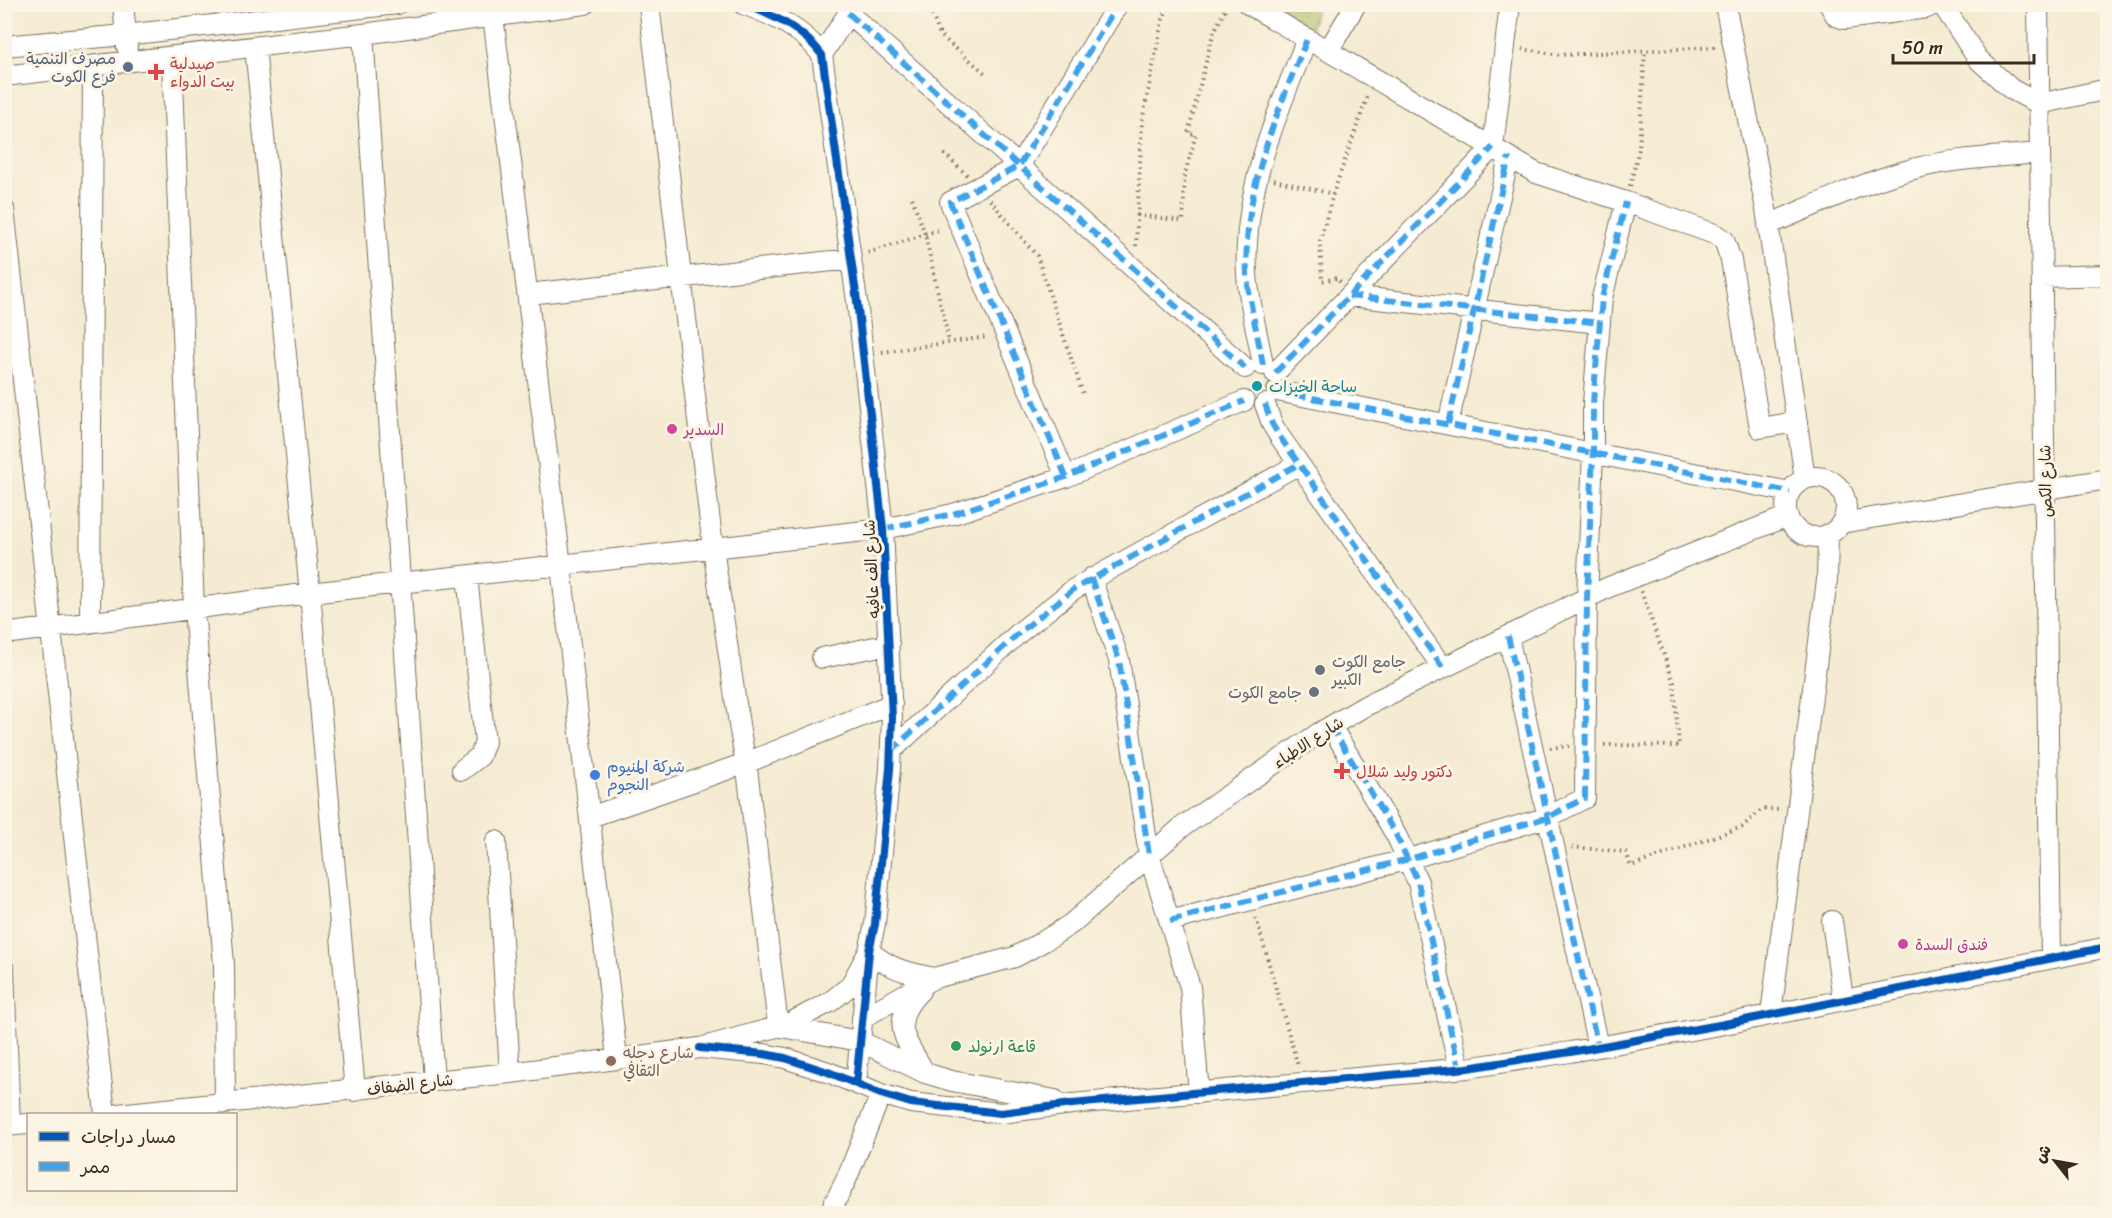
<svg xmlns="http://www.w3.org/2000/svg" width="2112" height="1218" viewBox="0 0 2112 1218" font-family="Sriracha,'Playpen Sans Arabic',sans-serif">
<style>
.cemetery{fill:url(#cemetery-stones);stroke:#72733f;stroke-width:1.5}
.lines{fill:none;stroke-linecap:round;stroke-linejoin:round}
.minor-casing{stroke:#7c6e5d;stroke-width:22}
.path{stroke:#7c6e5d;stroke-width:4;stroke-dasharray:1.5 4.5;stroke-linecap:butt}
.minor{stroke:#fff;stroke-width:20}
.quiet{stroke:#3fa3ea;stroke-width:6;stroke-dasharray:12 6;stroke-linecap:butt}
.cycleway-casing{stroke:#fcf5e5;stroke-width:11}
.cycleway{stroke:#0057b8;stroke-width:8}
.service-dot{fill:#5c6f8a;stroke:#fcf5e5;stroke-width:2}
.health-dot{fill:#e0444e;stroke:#fcf5e5;stroke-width:2}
.culture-dot{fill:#0f9aa8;stroke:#fcf5e5;stroke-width:2}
.hotel-dot{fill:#d1479c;stroke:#fcf5e5;stroke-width:2}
.worship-dot{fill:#6b7280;stroke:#fcf5e5;stroke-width:2}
.shop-dot{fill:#3f7fe0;stroke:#fcf5e5;stroke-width:2}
.leisure-dot{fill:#2e9e5b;stroke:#fcf5e5;stroke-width:2}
.education-dot{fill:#8d6e63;stroke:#fcf5e5;stroke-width:2}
.labels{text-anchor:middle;stroke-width:6;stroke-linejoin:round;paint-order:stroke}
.service-label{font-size:16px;fill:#4e5e75;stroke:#fcf5e5;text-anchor:end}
.health-label{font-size:16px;fill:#be3a42;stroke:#fcf5e5;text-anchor:start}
.culture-label{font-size:16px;fill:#0d838f;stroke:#fcf5e5;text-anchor:start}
.hotel-label{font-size:16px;fill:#b23c85;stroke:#fcf5e5;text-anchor:start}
.street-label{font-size:16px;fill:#3b2a1e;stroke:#fcf5e5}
.worship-label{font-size:16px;fill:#5b616d;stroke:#fcf5e5;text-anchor:start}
.shop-label{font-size:16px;fill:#366cbe;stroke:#fcf5e5;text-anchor:start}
.leisure-label{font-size:16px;fill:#27864d;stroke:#fcf5e5;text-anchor:start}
.education-label{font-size:16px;fill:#785e54;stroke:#fcf5e5;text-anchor:start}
</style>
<defs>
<pattern id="cemetery-stones" width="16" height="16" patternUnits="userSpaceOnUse" patternTransform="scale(1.5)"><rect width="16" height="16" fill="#a9bc60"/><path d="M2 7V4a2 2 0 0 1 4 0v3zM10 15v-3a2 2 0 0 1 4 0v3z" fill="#8b994f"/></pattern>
</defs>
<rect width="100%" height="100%" fill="#fcf5e5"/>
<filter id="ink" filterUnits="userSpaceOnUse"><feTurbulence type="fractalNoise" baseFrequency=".0167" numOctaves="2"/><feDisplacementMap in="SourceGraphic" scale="12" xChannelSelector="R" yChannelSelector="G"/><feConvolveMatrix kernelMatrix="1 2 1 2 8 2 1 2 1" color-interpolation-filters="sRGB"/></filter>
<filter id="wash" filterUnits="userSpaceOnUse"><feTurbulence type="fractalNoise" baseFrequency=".008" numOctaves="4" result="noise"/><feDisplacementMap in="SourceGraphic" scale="24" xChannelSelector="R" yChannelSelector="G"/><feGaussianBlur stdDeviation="1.35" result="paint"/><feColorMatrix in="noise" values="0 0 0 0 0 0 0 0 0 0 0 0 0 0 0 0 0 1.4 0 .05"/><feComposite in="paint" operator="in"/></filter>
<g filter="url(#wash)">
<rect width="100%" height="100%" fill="#f4ebd2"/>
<path class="cemetery" d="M1248,5H1318L1307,39Z"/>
</g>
<g filter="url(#ink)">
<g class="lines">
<defs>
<path id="minor" d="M123,4L127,47
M649,4L713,548L740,731L747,769L778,1026
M743,4C773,15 803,29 822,55L857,301L883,529L892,718L890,769L875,924L869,951L856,1084
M1248,4L1536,173L1626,202L1717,235L1724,240L1731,260L1760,428L1797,422
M1725,4L1766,209L1805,479
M1829,4L1836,16L1845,19L1927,8L1934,4
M1942,4L1978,59L2011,89L2039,104L2108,89
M2038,4L2051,957
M848,13L1245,368
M493,16L561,566L617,1058
M363,34L434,1081
M4,46L125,35L397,4
M255,47L310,593L355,1091
M1328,51L1356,4
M822,55L854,4
M172,57L194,609L224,964L225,1104
M4,76L363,34L585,4
M4,209L105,1114
M1768,225C1816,205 1863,182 1913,169C1954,158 1998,157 2040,153
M2042,277L2108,275
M528,294L851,259
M1349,296L1600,323
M1263,365C1258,335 1249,304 1247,274C1242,192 1277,113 1307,39
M1275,373L1493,147L1510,4
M1277,391L1790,492
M1265,404L1272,424L1280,437L1443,668
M1448,424L1509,157
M1066,477L950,202L1019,166L1118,4
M1786 507a30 30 0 1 1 60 0a30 30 0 1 1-60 0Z
M1841,523L2108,479
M1091,578L1119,660L1149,855L1190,987L1199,1093
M90,623L93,67
M4,634L310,593L883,529L953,514L1066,477L1244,401
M1508,636L1598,1047
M822,658L889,644
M1331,726L1396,835L1418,882L1459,1068
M891,751L1020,632L1074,589L1299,464
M462,770L480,756L485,742L467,576
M590,817L746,763L892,704
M496,841L510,1073
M1170,921L1409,859L1548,817L1585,798L1587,598L1593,452V403L1602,298L1626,202
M1832,921L1843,999
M4,969L10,1126
M920,991C888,1023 906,1040 925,1073
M1771,1014L1827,580L1828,534
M862,1018L934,978L1015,957L1044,941L1071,924L1182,827L1319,733L1365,706L1609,587L1788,516
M781,1027L860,1041L925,1073L952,1081L1055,1100
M700,1048L764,1054L785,1058L828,1072L881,1094L911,1103L1001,1113L1072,1104L1467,1068L1570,1052L1725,1024L2108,947
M118,1114L510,1073L700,1048L788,1024L830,1002L850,986L869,951C892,970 905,972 934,978
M4,1126L28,1124
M829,1214L846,1180L881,1094"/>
</defs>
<use href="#minor" class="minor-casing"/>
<path class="path" d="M928,4L940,35L986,74
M1522,49L1560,55L1715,47
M944,154L967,175
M1274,180L1333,194
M1630,186L1639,149L1645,50
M912,198L925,234L949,342
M990,200L1037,256L1083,394
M1137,215L1183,221L1185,174L1196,134L1188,133L1213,34L1228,4
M1136,246L1142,122L1162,21L1169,4
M868,253L941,229
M1340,282L1337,278L1322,281L1320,241L1333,194L1368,95
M882,352L987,337
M1604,745L1679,746L1674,683L1641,591
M1550,748L1569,746
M1572,847L1626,852L1631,866L1742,827L1762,809L1781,810
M1256,918L1298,1066"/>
<use href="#minor" class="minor"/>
<path class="quiet" d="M848,13L1245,368
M1349,296L1600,323
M1263,365C1258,335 1249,304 1247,274C1242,192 1277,113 1307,39
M1275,373L1493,147
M1277,391L1790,492
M1265,404L1272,424L1280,437L1443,668
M1448,424L1509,157
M1066,477L950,202L1019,166L1118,4
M883,529L953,514L1066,477L1244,401
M1091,578L1119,660L1149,855
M1508,636L1598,1047
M1331,726L1396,835L1418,882L1459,1068
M891,751L1020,632L1074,589L1299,464
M1170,921L1409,859L1548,817L1585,798L1587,598L1593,452V403L1602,298L1626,202"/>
<defs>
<path id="cycleway" d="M743,4C773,15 803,29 822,55L857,301L883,529L892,718L890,769L875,924L869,951L856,1084
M700,1048L764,1054L785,1058L828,1072L881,1094L911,1103L1001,1113L1072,1104L1467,1068L1570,1052L1725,1024L2108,947"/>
</defs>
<use href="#cycleway" class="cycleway-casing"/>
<use href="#cycleway" class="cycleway"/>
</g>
</g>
<circle class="service-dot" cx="128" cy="67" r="6"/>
<g class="health-dot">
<path d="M153 63h6v6h6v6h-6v6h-6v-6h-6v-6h6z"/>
<path d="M1339 762h6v6h6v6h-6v6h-6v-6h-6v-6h6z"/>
</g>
<circle class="culture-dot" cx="1257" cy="386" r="6"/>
<g class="hotel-dot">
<circle cx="672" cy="429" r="6"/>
<circle cx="1903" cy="944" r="6"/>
</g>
<g class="worship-dot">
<circle cx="1320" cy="670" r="6"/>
<circle cx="1314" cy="692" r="6"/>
</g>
<circle class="shop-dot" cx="595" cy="775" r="6"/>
<circle class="leisure-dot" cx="956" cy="1046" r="6"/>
<circle class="education-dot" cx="611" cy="1061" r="6"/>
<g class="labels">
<g class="service-label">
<text x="116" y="64">مصرف التنمية<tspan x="116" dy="18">فرع الكوت</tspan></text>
</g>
<g class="health-label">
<text x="170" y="69">صيدلية<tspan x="170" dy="18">بيت الدواء</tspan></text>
<text x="1356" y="777">دكتور وليد شلال</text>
</g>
<g class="culture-label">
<text x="1269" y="392">ساحة الخبزات</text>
</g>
<g class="hotel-label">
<text x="684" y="435">السدير</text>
<text x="1915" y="950">فندق السدة</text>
</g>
<g class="street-label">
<text transform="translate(2045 481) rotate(-91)" y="6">شارع الكص</text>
<text transform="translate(871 569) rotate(-93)" y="6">شارع الف عافيه</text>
<text transform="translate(1308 742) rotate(-33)" y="6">شارع الاطباء</text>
<text transform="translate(410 1084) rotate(-7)" y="6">شارع الضفاف</text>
</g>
<g class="worship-label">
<text x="1332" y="667">جامع الكوت<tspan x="1332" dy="18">الكبير</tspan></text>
<text x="1302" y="698" text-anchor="end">جامع الكوت</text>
</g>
<g class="shop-label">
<text x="607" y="772">شركة المنيوم<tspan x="607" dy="18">النجوم</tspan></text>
</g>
<g class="leisure-label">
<text x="968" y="1052">قاعة ارنولد</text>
</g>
<g class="education-label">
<text x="623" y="1058">شارع دجله<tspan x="623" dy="18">الثقافي</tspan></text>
</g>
</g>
<rect width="2112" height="1218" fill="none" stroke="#fcf5e5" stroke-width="24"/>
<rect x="27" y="1113" width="210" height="78" fill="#fcf5e5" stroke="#afa495" stroke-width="1.5"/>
<rect x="39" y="1132" width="30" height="9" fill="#0057b8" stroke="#afa495" stroke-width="1.5"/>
<text x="81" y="1143" font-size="18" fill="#3b2a1e">مسار دراجات</text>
<rect x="39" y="1162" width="30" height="9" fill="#3fa3ea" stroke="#afa495" stroke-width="1.5"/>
<text x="81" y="1173" font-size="18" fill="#3b2a1e">ممر</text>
<g transform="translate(2055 1161) rotate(301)" stroke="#fcf5e5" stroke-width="4.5" paint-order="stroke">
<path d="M0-4.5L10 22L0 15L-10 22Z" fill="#3b2a1e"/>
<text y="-9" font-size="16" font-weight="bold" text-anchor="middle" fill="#3b2a1e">ش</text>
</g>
<path d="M1893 54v9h141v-9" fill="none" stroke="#3b2a1e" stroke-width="3"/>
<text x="1902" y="54" font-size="18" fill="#3b2a1e" stroke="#fcf5e5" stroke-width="4.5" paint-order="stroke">50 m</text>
</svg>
